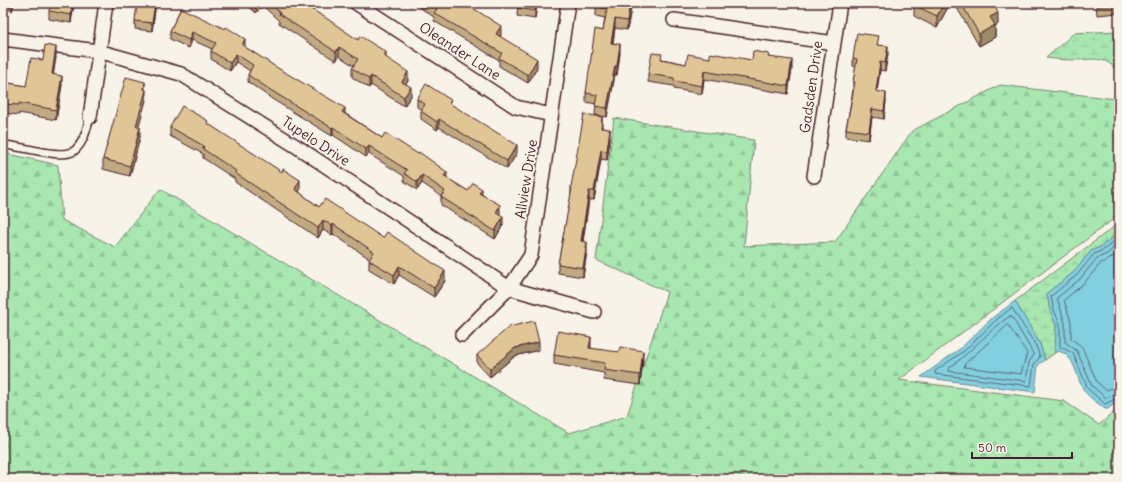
<svg xmlns="http://www.w3.org/2000/svg" width="1122" height="482" viewBox="0 0 1122 482" font-family="Delius,sans-serif">
<style>
.forest{fill:url(#forest-firs);stroke:#79836e}
.wetland{fill:url(#wetland-marsh);stroke:#79836e}
.water{fill:#81cfdf;stroke:#6b8997}
.lines{fill:none;stroke-linecap:round;stroke-linejoin:round}
.shore{stroke:#606573;stroke-width:1}
.lane-casing{stroke:#4a1f2b;stroke-width:10}
.street-casing{stroke:#4a1f2b;stroke-width:16}
.lane{stroke:#f7f3e8;stroke-width:7}
.street{stroke:#f7f3e8;stroke-width:13}
.wall{fill:#c1aa81;stroke:#4a1f2b}
.shaded-wall{fill:#9d8b69;stroke:#4a1f2b}
.building{fill:#e0c696;stroke:#4a1f2b}
.labels{text-anchor:middle;stroke-width:4;stroke-linejoin:round;paint-order:stroke}
.street-label{font-size:14px;fill:#4a1f2b;stroke:#f7f3e8}
</style>
<defs>
<pattern id="forest-firs" width="22" height="20" patternUnits="userSpaceOnUse"><rect width="22" height="20" fill="#a8e7b0"/><path d="M5 1l3.5 6h-7zM16 11l3.5 6h-7z" fill="#92c698"/></pattern>
<pattern id="wetland-marsh" width="20" height="14" patternUnits="userSpaceOnUse"><rect width="20" height="14" fill="#a8e7b0"/><path d="M1 5h8M5 5V1M11 12h8M15 12V8" fill="none" stroke="#92c698"/></pattern>
</defs>
<rect width="100%" height="100%" fill="#f7f3e8"/>
<filter id="ink" filterUnits="userSpaceOnUse"><feTurbulence type="fractalNoise" baseFrequency=".025" numOctaves="2"/><feDisplacementMap in="SourceGraphic" scale="8" xChannelSelector="R" yChannelSelector="G"/><feConvolveMatrix kernelMatrix="1 2 1 2 8 2 1 2 1" color-interpolation-filters="sRGB"/></filter>
<g filter="url(#ink)">
<path class="forest" d="M1000,85L1116,99L1119,104V215L899,380L1064,401L1099,425L1119,408V479H3L4,153L58,165L62,220L115,247L160,189L569,433L627,416L667,292L596,260L614,118L754,140L744,246L835,242L912,131Z"/>
<path class="wetland" d="M1119,31V76C1109,54 1094,60 1074,60C1065,60 1055,59 1046,58L1074,33Z
M1119,223V232L1102,246L1091,251L1074,272L1047,293L1050,311L1056,325L1055,353L1045,360L1040,344L1015,301Z"/>
<path class="water" d="M1119,232V400L1108,409H1105C1099,404 1091,399 1086,393C1075,380 1077,354 1057,351L1055,353L1056,325L1050,311L1047,293L1074,272L1091,251L1102,246Z
M1015,301L1040,344L1045,360L1038,365L1035,392L921,377L961,348L992,318Z"/>
<g class="lines">
<path class="shore" d="M1119,237L1105,249L1094,254L1077,275L1051,296L1054,310L1060,324V347L1073,353L1088,389L1105,404L1119,397
M1119,243L1107,254L1097,258L1080,279L1057,298L1065,323V342L1077,351L1092,386L1106,398L1119,392
M1119,251L1110,259L1101,263L1084,283L1064,300L1071,322V338L1082,347L1097,382L1106,390L1119,386
M1012,308L1036,346L1040,357L1034,364L1031,386L935,374V371L964,351L995,321Z
M1010,316L1012,317L1034,355L1029,362L1026,381L949,371V368C971,352 988,331 1010,316Z
M1008,325L1027,353L1021,374L964,367L965,364Z"/>
<defs>
<path id="lane" d="M3,145C20,145 60,160 74,151C84,143 87,128 90,117"/>
<path id="street" d="M356,3L516,107L551,115
M674,20L834,43
M3,39L98,51L181,74L299,148L509,288L594,312
M90,117L106,3
M814,176L840,3
M462,335L509,288L531,255L568,3"/>
</defs>
<use href="#lane" class="lane-casing"/>
<use href="#street" class="street-casing"/>
<use href="#lane" class="lane"/>
<use href="#street" class="street"/>
</g>
<path class="wall" d="M3,3H14L12,11L3,8Z
M74,3L71,23L49,19V11Z
M156,3L152,31L135,29V21Z
M245,3H301L358,40L386,58L408,81L406,84L411,96L404,106L371,85L369,88L352,77V68L354,66L339,56L336,61L279,23V21L263,6L256,13Z
M406,3H413L411,6Z
M413,3H465L501,35L500,37L537,68L528,83L499,66V60L434,21V17Z
M518,3H537L535,19L517,16Z
M632,3L627,30L615,28L613,43L620,53L617,75H615L607,117L595,115L596,104L586,102V93L603,31L605,18L596,16V7Z
M915,3H950L937,28L914,16V5Z
M956,3H993L998,24L995,26V37L979,46L956,6Z
M1096,3H1119V13L1097,15Z
M181,8L245,47L382,138L468,191L482,194L500,213L499,215L503,225L495,239L441,205V196L422,183L417,190L404,181V176L369,154L366,157L333,135L332,136L272,99L248,82V75L250,71L236,62L230,71L211,59V51L212,49L192,40L189,48L170,39V31Z
M879,45L888,54L885,71L880,70L877,91L886,101L884,119L872,117L869,140L846,137V129L853,90V82L856,67L853,66V58Z
M56,57L53,74L62,85L56,120L19,113V115L3,113V82L26,86L43,60Z
M769,57L792,68L788,94L704,79L702,94L674,89V86L648,82V74L662,59L686,64L710,58L752,60Z
M145,89L146,100L138,127L140,137L130,176L103,169V159Z
M417,99L451,105L517,153L507,169L439,127L437,130L421,119V111L422,110L417,107Z
M208,124L300,190L299,192L319,207L445,281L434,297L399,275L394,284L369,269V260L370,259L333,234L332,235L323,230L318,238L235,182V179L203,158V154L170,136V127Z
M602,126V128L610,138L607,160L601,159L594,200H589L583,242L587,251L583,277L558,273V264L571,196V187Z
M590,348L643,360L640,385L604,380V373L554,364V355Z
M539,350L515,356L490,377L477,363V355Z"/>
<path class="shaded-wall" d="M12,3H14L12,11Z
M73,3H74L71,23V15Z
M155,3H156L152,31V23Z
M258,3H263V6L256,13V5Z
M536,3H537L535,19V11Z
M630,3H632L627,30V21Z
M944,3H950L937,28V16Z
M998,13V24L995,26V37L979,46V34L990,17Z
M615,19V28L611,52V43Z
M501,26V35L496,43V34Z
M192,32V40L189,48V40Z
M245,39V47L242,45Z
M620,44V53L617,75V66Z
M888,46V54L885,71V63Z
M56,47V57L52,84V74Z
M339,47V56L336,61V52Z
M386,52V61L384,56Z
M236,54V62L230,71V63Z
M537,59V68L528,83V75Z
M792,60V68L788,94V86Z
M880,62V70L876,99V91Z
M615,66V75L607,117V108Z
M704,71V79L702,94V86Z
M408,72V81L402,90V82Z
M62,76V85L56,120V110Z
M371,76V85L369,88V79Z
M145,82V93L146,90V100L136,136V126L144,89Z
M411,87V96L404,106V97Z
M886,93V101L884,119V111Z
M345,108V116L342,112Z
M872,109V117L869,140V132Z
M602,117V126L601,137V128Z
M439,119V127L437,130V122Z
M140,127V137L130,176V166Z
M333,127V135L332,136V128Z
M610,129V138L607,160V151Z
M517,145V153L507,169V161Z
M369,146V154L366,157V149Z
M601,150V159L594,200V191Z
M447,172V180L444,176Z
M422,175V183L417,190V182Z
M300,180V190L295,198V189Z
M482,189V196L479,193Z
M589,191V200L581,250V241Z
M500,205V213L496,221V213Z
M503,217V225L495,239V231Z
M323,220V230L318,238V228Z
M333,224V234L332,235V226Z
M587,242V251L583,277V268Z
M399,266V275L394,284V275Z
M445,271V281L434,297V288Z
M591,337V347L589,357V348Z
M539,342V350L515,356L490,377V369L515,348Z
M643,351V360L640,385V375Z"/>
<path class="building" d="M51,3H73L71,15L49,11Z
M137,3H155L152,23L135,21Z
M270,3H301L326,18L358,40L360,36L386,52L384,56L408,72L402,82L411,87L404,97L371,76L369,79L352,68L358,59L339,47L336,52L279,14L280,13Z
M427,3H465L501,26L496,34L537,59L528,75L499,58L502,53L434,13L437,9Z
M518,3H536L535,11L517,8Z
M596,3H630L627,21L615,19L611,43L620,44L617,66H615L607,108L595,106L597,95L586,93L595,29L603,31L607,9L596,7Z
M915,3H944L937,16L914,5Z
M961,3H993L998,13L990,17L995,25L979,34Z
M1097,3H1119V4L1097,6Z
M181,8L225,29L226,27L245,39L242,45L276,67L345,108L342,112L382,138L385,133L418,154L419,152L447,172L444,176L468,191L473,183L482,189L479,193L500,205L496,213L503,217L495,231L441,197L445,191L422,175L417,182L404,173L407,170L369,146L366,149L333,127L332,128L272,91L248,75L253,65L236,54L230,63L211,51L216,43L192,32L189,40L170,31Z
M857,33L879,36L877,45L888,46L885,63L880,62L876,91L886,93L884,111L872,109L869,132L846,129L855,82H853L857,59L853,58Z
M45,45L56,47L52,74L62,76L56,110L19,103V105L3,104V82L26,86L31,58L43,60Z
M753,51L769,54L768,57L792,60L788,86L704,71L702,86L674,81V78L648,74L652,53L662,54L661,59L686,64L688,54L710,58V53L752,60Z
M126,77L145,82L144,89L146,90L136,126L140,127L130,166L103,159Z
M426,84L451,100L449,103L517,145L507,161L439,119L437,122L421,111L425,104L417,99Z
M182,106L208,121L207,123L282,172L283,169L300,180L295,189L319,207L325,199L383,238L387,232L445,271L434,288L399,266L394,275L369,260L374,252L333,224L332,226L323,220L318,228L235,173L236,171L203,149L204,146L170,127Z
M584,114L602,117L601,128L610,129L607,151L601,150L594,191H589L581,241L587,242L583,268L558,264L572,188L571,187Z
M534,321L539,342L515,348L490,369L477,355L509,327Z
M558,331L591,337L589,348L619,352L620,347L643,351L640,375L604,370L605,363L554,355Z"/>
</g>
<g class="labels">
<g class="street-label">
<text transform="translate(460 51) rotate(33)" y="5">Oleander Lane</text>
<text transform="translate(811 87) rotate(-82)" y="5">Gadsden Drive</text>
<text transform="translate(316 141) rotate(33)" y="5">Tupelo Drive</text>
<text transform="translate(526 179) rotate(-81)" y="5">Allview Drive</text>
</g>
</g>
<rect width="1122" height="482" fill="none" stroke="#f7f3e8" stroke-width="16"/>
<rect x="8" y="8" width="1106" height="466" fill="none" stroke="#4a1f2b" stroke-width="1.5" filter="url(#ink)"/>
<path d="M972 452v6h100v-6" fill="none" stroke="#4a1f2b" stroke-width="2"/>
<text x="978" y="452" font-size="12" fill="#4a1f2b" stroke="#f7f3e8" stroke-width="3" paint-order="stroke">50 m</text>
</svg>
